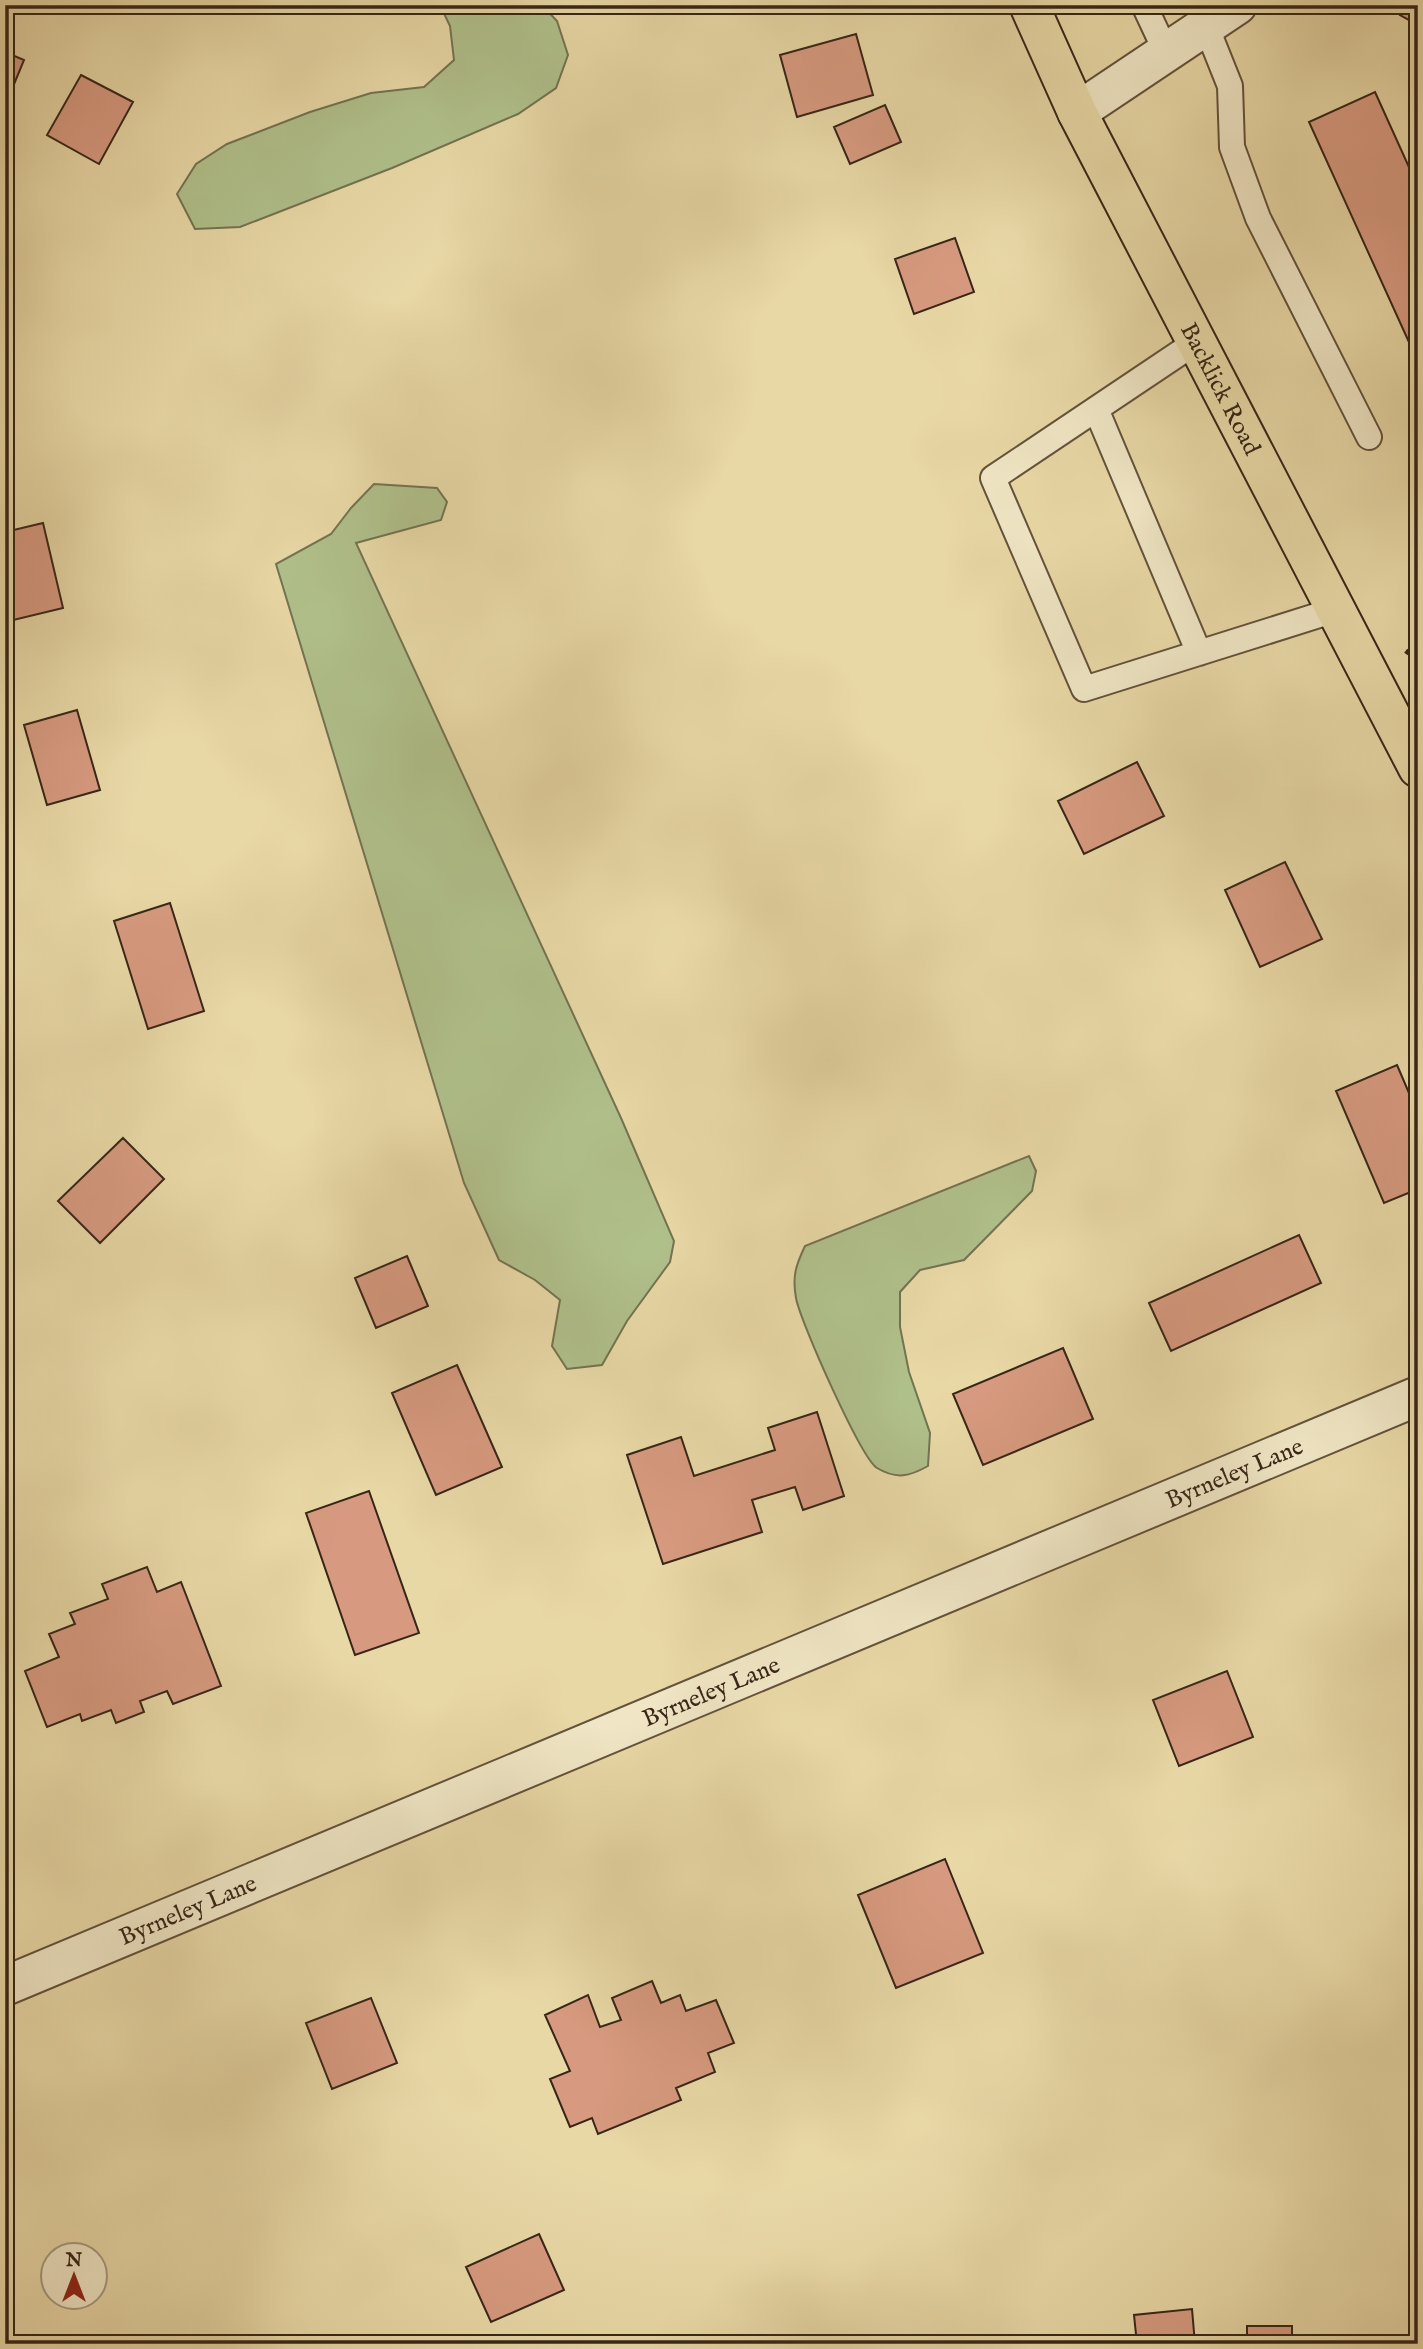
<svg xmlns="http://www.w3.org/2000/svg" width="1423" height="2349" viewBox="0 0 1423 2349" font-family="'IM FELL English',serif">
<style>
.green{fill:#b0c08b;stroke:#747351;stroke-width:2}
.building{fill:#d79a80;stroke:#372617;stroke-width:2}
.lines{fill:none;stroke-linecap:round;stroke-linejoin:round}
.service-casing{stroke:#63523b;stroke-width:28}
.minor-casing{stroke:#63523b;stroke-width:42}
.primary-casing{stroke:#372617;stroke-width:42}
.path{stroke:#372617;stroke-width:4.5;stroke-dasharray:5 3.5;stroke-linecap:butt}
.service{stroke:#f0e6c5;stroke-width:24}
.minor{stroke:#f0e6c5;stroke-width:38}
.primary{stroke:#e8d8a6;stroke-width:38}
.labels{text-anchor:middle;stroke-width:6;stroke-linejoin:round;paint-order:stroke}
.street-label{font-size:24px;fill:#372617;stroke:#f0e6c5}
</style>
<rect width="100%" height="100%" fill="#e8d8a6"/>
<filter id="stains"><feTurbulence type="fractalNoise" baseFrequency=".00286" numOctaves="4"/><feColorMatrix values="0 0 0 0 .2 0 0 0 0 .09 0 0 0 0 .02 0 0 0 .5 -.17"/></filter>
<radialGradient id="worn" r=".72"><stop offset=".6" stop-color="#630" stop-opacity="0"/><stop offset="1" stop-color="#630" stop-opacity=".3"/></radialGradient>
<path class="green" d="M440,5H542L557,21L568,55L556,88L518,114L392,168L240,227L195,229L177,194L196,164L227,144L310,112L371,93L424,87L454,60L450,26Z
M374,484L437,488L447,502L441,520L356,543L621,1118L674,1241L670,1262L627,1321L602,1365L567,1369L552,1346L560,1300L535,1280L499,1260L464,1183L276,564L331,534L351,508Z
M1029,1156L1036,1171L1032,1191L964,1260L920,1270L900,1292V1327L909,1372L930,1433L928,1466C910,1476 897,1480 877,1468C861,1458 800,1321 796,1298C792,1276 796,1265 805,1246Z"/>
<path class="building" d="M1405,5H1418V25L1400,15Z
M856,34L873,95L797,117L780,55Z
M5,52L24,60L5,106Z
M81,75L133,102L99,164L47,135Z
M1375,92L1418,187V362L1309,122Z
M885,105L901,142L850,164L834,127Z
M955,238L974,292L914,314L895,259Z
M43,523L63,608L5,622V532Z
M77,710L100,790L47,805L24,725Z
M1137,762L1164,816L1084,854L1058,801Z
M1285,862L1322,939L1260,967L1225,890Z
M170,903L204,1011L148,1029L114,921Z
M1397,1065L1418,1114V1189L1384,1203L1336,1091Z
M123,1138L164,1179L100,1243L58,1201Z
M1299,1235L1321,1283L1171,1351L1149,1303Z
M407,1256L428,1306L376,1328L355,1278Z
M1063,1348L1093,1419L983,1465L953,1394Z
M457,1365L502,1467L436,1495L392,1393Z
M817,1412L844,1496L803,1510L795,1487L752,1500L762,1532L663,1564L627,1455L681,1437L694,1476L775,1450L768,1428Z
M369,1491L419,1633L355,1655L306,1513Z
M147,1567L157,1592L181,1582L221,1686L173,1704L167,1691L140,1701L144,1712L116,1723L111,1710L82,1721L80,1714L47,1727L25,1671L59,1657L49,1634L75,1624L70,1613L108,1599L102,1584Z
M1227,1671L1253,1737L1179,1766L1153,1700Z
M945,1859L983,1953L896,1988L858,1895Z
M652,1981L661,2003L680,1995L686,2011L716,2000L734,2043L708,2053L715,2072L676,2088L681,2100L598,2134L592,2118L570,2127L550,2079L570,2071L545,2015L588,1995L600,2027L621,2020L612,1998Z
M371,1998L397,2063L332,2089L306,2023Z
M539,2234L564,2290L491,2322L466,2267Z
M1192,2309L1195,2344H1137L1134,2315Z
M1247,2326H1292V2344H1247Z"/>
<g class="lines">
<defs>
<path id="service" d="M1144,5L1166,52
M1206,26L1230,86L1232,147L1258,218L1369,437
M1196,342L993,478L1084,689L1335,610
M1096,409L1199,653"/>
<g id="minor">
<path d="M1077,112L1237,5"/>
<path id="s1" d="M5,1986L1418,1396"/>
</g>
<g id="primary">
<path id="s2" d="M1029,5L1077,112L1418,768"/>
</g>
</defs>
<use href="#service" class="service-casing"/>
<use href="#minor" class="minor-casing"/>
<use href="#primary" class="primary-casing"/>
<path class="path" d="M1406,654L1418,638"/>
<use href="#service" class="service"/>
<use href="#minor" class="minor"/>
<use href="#primary" class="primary"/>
</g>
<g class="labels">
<g class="street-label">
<text dy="8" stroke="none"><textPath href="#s2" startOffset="429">Backlick Road</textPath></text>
<text dy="8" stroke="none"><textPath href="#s1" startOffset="1332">Byrneley Lane</textPath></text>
<text dy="8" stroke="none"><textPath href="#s1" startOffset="765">Byrneley Lane</textPath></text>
<text dy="8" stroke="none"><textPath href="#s1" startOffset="198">Byrneley Lane</textPath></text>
</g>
</g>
<rect width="1423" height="2349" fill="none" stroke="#e8d8a6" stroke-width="28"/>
<rect x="7" y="7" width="1409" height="2335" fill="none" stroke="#372617" stroke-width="3.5"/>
<rect x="14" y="14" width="1395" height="2321" fill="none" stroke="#372617" stroke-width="2"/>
<g transform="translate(74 2276)"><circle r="33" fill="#f0e6c5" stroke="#a6997f" stroke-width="2"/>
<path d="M0-5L12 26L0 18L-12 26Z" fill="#8f2418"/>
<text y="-10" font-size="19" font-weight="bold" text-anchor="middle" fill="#372617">N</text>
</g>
<rect width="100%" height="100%" filter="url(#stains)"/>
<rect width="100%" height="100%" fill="url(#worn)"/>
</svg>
